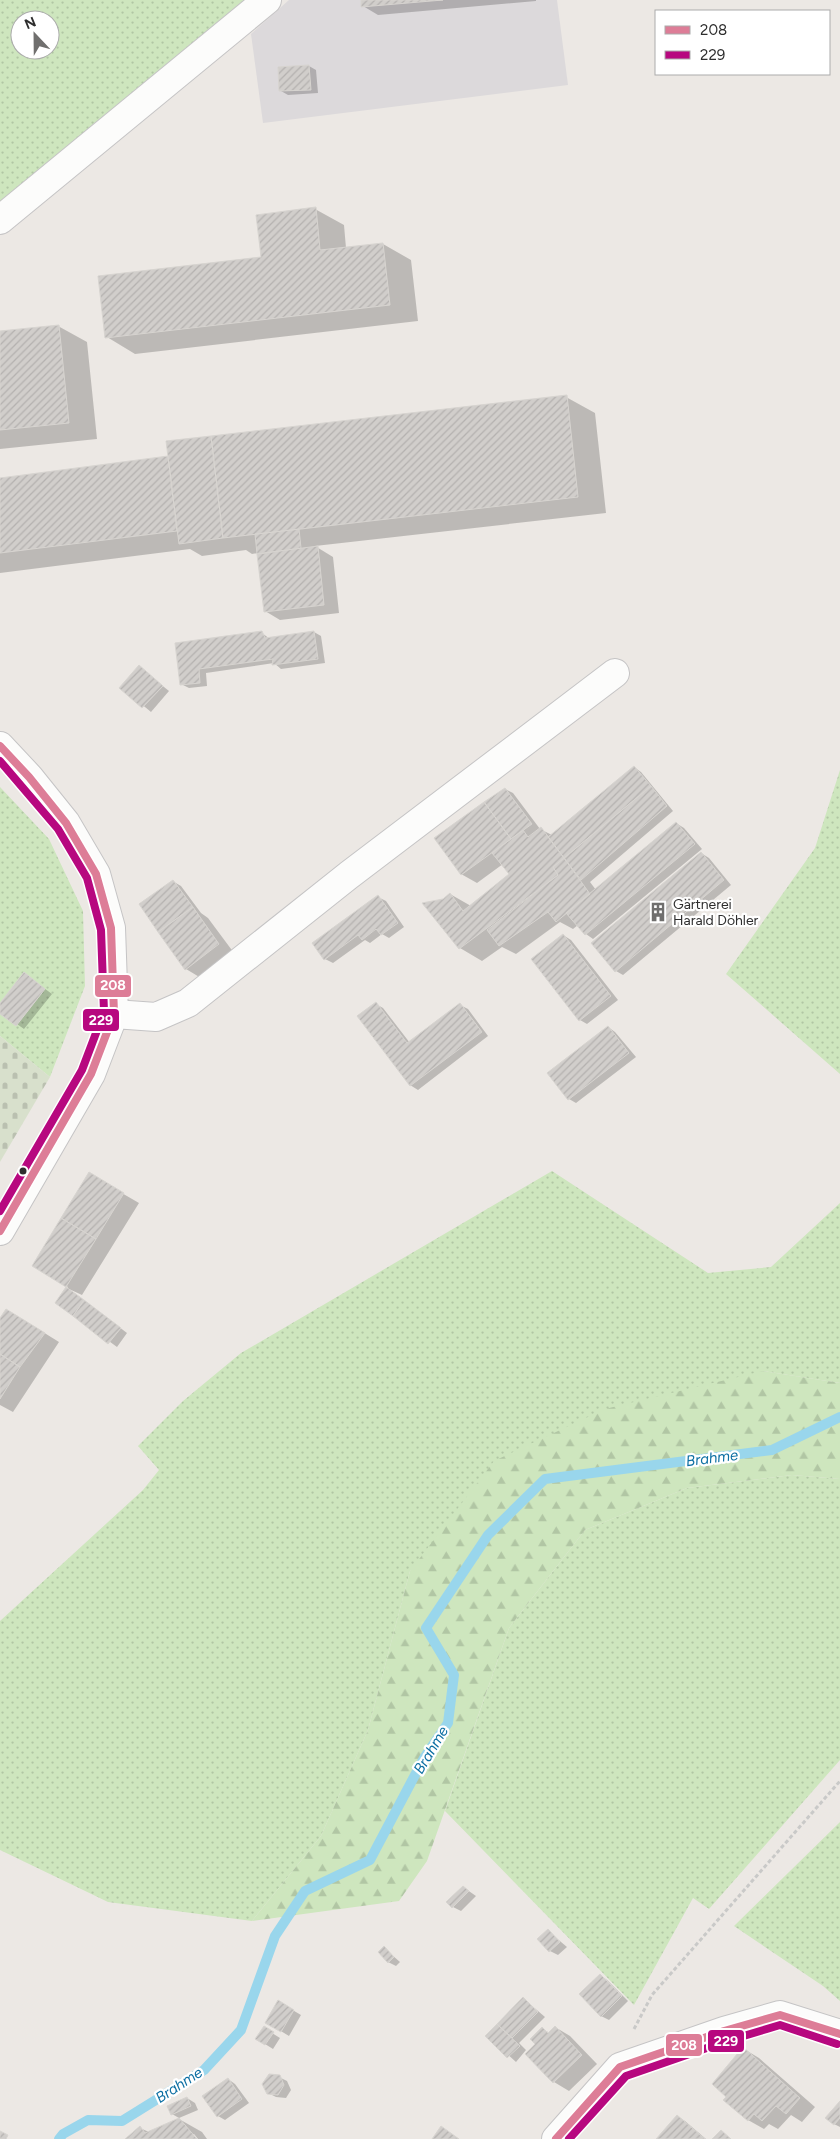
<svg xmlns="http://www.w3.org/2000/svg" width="840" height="2139" viewBox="0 0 840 2139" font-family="Figtree,sans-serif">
<defs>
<pattern id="grass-dots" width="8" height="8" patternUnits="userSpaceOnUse" patternTransform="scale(1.25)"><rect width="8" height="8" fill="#cee6be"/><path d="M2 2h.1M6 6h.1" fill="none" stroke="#b1c6a4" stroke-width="1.8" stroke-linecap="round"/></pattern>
<pattern id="forest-firs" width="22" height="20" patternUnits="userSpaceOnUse" patternTransform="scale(1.25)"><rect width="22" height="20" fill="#cee6be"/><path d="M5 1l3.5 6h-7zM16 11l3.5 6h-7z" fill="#b1c6a4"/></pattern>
<pattern id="cemetery-stones" width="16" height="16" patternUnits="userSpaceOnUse" patternTransform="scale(1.25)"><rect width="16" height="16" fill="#d8e0cc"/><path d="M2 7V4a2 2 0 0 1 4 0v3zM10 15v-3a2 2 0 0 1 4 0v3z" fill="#bac0b0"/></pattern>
<pattern id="building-hatch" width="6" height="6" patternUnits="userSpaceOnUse" patternTransform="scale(1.25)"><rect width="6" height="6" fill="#d1cecb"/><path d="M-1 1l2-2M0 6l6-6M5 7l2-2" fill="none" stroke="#b4b1af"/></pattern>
</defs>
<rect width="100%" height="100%" fill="#ece8e4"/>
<path fill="#dcd9db" d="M289 0H557L568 85 263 123 251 34Z"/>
<path fill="url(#grass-dots)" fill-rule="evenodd" d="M0 0H251L0 205ZM20 20H50V50H20Z
M840 770V1074L726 974 815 848Z
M0 787 49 839 83 911 85 986 50 1077 0 1036Z
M552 1171 708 1273 771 1267 840 1203V1383L763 1371 410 1571 368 1730 321 1836 252 1921 108 1902 0 1850V1621L143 1490 159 1470 138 1446 183 1401 241 1353Z
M792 1475 840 1479V1760L709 1909 693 1898 634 2005 445 1811 509 1628 585 1530 687 1488Z
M840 1822V2001L823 1986 734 1926Z"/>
<path fill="url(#forest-firs)" d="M763 1371 840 1383V1479L792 1475 687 1488 585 1530 509 1628 427 1861 399 1901 252 1921 321 1836 368 1730 410 1571 494 1461 605 1409Z"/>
<path fill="url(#cemetery-stones)" d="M0 1036 50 1077 0 1162Z"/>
<path fill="#0003" d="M362 0H536V1L378 15 363 6Z
M309 66 316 70 318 93 288 95 281 91Z
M315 209 344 225 346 248 383 244 411 260 418 321 135 354 107 337 263 258Z
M58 326 87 342 97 439 0 449V332Z
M566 397 595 413 606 513 315 546 333 557 339 613 280 620 265 611 258 553 252 554 246 550 202 556 190 549 0 573V479L169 457Z
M314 632 321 636 325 663 281 669 274 663 206 673 207 686 189 688 181 684 177 644 262 633 270 639Z
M139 667 169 691 151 712 121 687Z
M634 767 641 772 673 811 590 882 596 890 676 823 684 828 702 849 593 939 586 934 578 925 573 929 560 922 516 954 502 947 482 961 460 948 444 900 450 894 471 906 511 874 503 864 477 883 461 874 505 789 513 793 540 829 552 835Z
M701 853 709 858 731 885 623 975 616 971Z
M174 882 181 886 201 913 208 918 234 953 201 978 186 969 140 904Z
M378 897 386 901 404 927 389 938 382 934 370 943 365 940 333 963 325 959Z
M563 935 571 940 618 1000 587 1024 580 1020Z
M25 974 52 994 24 1029 0 1012V1005Z
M376 1004 383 1008 410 1043 460 1005 468 1009 488 1036 418 1090 410 1085Z
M608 1027 615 1032 636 1057 576 1103 569 1099Z
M89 1174 139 1203 82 1295 69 1289 127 1333 117 1347 57 1303 68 1287 33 1265Z
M22 1319 59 1342 13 1412 0 1405V1320Z
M463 1887 476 1896 461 1911 453 1907Z
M548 1931 567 1947 558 1955 550 1951Z
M384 1948 400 1962 396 1966 388 1962Z
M600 1975 607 1980 628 2001 609 2020 601 2016Z
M524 1999 545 2017 519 2043 526 2050 516 2062 487 2036Z
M279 2002 301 2015 289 2036 266 2022Z
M555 2027 570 2036 597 2064 569 2091 554 2082 526 2054 537 2044 542 2029 550 2033Z
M264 2028 280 2038 273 2049 257 2039Z
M744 2049 759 2058 815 2107 802 2122 791 2115 778 2129 769 2124 764 2129 748 2120 728 2097Z
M279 2077 287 2081 291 2090 286 2098 276 2097 268 2093Z
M228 2079 235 2084 249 2103 225 2120 218 2116Z
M187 2098 195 2103 198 2110 179 2118 172 2114Z
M840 2103V2127L834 2124Z
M677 2116 685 2121 706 2139H657Z
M179 2119 202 2132 207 2139H198L194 2134H191L195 2139H127L140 2128 149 2132Z"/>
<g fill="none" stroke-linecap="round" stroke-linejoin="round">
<path stroke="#99d6ec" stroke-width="10" d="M59 2139 63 2134 88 2120 122 2121 204 2070 241 2030 275 1936 305 1891 370 1860 424 1758 448 1723 454 1675 426 1628 488 1535 545 1479 772 1450 840 1417"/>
</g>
<path fill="url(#building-hatch)" stroke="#d7d4d0" d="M361 0H443L361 7Z
M309 65 311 90 279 91 278 67Z
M316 207 320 250 383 243 390 305 105 338 98 276 261 257 256 215Z
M59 325 69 423 0 430V331Z
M567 395 578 497 223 538 211 436Z
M211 436 223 538 179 544 166 441Z
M168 456 177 531 0 553V478Z
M299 529 301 548 257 554 255 534Z
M318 546 324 605 264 612 257 554Z
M262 631 265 638 314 631 318 659 272 665 273 659 199 669 200 683 180 685 175 643Z
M139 665 163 686 142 708 119 688Z
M634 766 651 786 564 858 548 837Z
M651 786 667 806 581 880 564 858Z
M505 788 532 824 511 839 484 802Z
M484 802 511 839 461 875 434 838Z
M676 822 695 844 585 935 566 913Z
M541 827 564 858 553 867 558 875 459 949 422 903 443 899 450 893 463 911 509 874 492 853 523 830 528 837Z
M701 852 724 880 615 972 591 943Z
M564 858 590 894 556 922 548 912 499 946 487 930 558 875 553 867Z
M173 880 193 907 158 932 139 904Z
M378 895 398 923 381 935 376 929 362 940 358 935 324 960 312 943Z
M193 907 219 944 185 970 158 932Z
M563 934 611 996 579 1021 531 959Z
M24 972 45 989 16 1026 0 1014V1003Z
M376 1002 407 1043 460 1003 482 1032 410 1086 357 1016Z
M608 1026 629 1053 568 1100 547 1073Z
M89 1172 124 1193 96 1239 61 1218Z
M61 1218 96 1239 66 1287 32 1266Z
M66 1287 84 1300 73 1316 55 1303Z
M84 1300 121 1328 108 1344 73 1316Z
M6 1309 45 1333 20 1367 0 1354V1318Z
M0 1354 20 1367 0 1399Z
M463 1886 469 1891 452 1908 446 1902Z
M548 1929 560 1942 549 1952 537 1939Z
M384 1946 394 1957 388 1963 378 1952Z
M600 1974 622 1996 601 2017 579 1994Z
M523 1997 538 2012 512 2038 497 2024Z
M278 2000 294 2010 281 2032 265 2023Z
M497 2024 520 2046 507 2058 485 2036Z
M264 2026 274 2032 265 2045 255 2039Z
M555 2026 582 2055 553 2083 525 2054 535 2044 530 2039 542 2027 548 2033Z
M743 2047 800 2098 786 2114 776 2106 762 2121 754 2114 748 2121 723 2100 726 2097 712 2084Z
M269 2074 280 2075 284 2085 278 2095 267 2094 262 2084Z
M228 2078 242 2099 217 2117 202 2096Z
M187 2097 191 2106 171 2115 167 2106Z
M840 2101V2118L834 2125 825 2118Z
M677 2115 705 2139H656Z
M179 2118 197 2139H125L140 2126 145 2133Z
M441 2126 459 2139H432Z
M721 2130 731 2139H712Z
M0 2131 8 2135 6 2139H0Z"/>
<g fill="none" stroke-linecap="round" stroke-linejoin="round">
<defs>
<path id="minor" d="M0 220 267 0
M0 746 29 777 66 823 96 874 111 928 114 1014 91 1074 0 1231
M114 1014 156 1017 188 1003 349 875 615 673
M556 2139 620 2067 724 2031 780 2015 840 2034"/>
</defs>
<use href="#minor" stroke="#c5c4c5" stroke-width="30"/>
<path stroke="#c9c9c8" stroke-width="3" stroke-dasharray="4 2.5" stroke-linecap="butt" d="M634 2029 652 1995 840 1781"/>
<use href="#minor" stroke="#fcfcfb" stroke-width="28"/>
<defs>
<path id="bus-1" d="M0 746 29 777 66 823 96 874 111 928 114 1014 91 1074 0 1231
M556 2139 620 2067 724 2031 780 2015 840 2034"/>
<path id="bus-2" d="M0 761 58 829 87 878 101 930 104 1012 82 1070 0 1211
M569 2139 626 2076 727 2041 780 2025 837 2044"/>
</defs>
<use href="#bus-1" stroke="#fff" stroke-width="11"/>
<use href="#bus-2" stroke="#fff" stroke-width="11"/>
<use href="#bus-1" stroke="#dd7d97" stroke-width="8"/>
<use href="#bus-2" stroke="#b7087f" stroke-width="8"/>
</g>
<defs>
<symbol id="building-bare" viewBox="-9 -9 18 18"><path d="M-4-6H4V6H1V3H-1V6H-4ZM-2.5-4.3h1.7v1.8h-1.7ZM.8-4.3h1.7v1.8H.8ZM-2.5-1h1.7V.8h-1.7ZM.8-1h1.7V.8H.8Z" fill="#706f6e" stroke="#fff" stroke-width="2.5" paint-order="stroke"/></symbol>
</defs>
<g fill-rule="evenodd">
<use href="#building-bare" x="644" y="898" width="28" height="28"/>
</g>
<circle fill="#2e2e2e" stroke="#fff" stroke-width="2" cx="23" cy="1171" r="4.5"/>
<g text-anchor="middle" stroke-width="4.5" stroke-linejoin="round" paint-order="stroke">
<g font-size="14" fill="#2e2e2e" stroke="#fff" text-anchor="start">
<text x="673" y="909">Gärtnerei<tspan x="673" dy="16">Harald Döhler</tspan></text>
</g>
<g font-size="15" font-style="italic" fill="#0d6fa3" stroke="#fff">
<text transform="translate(712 1458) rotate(-7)" y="5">Brahme</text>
<text transform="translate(431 1750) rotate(-59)" y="5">Brahme</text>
<text transform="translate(179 2085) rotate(-33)" y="5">Brahme</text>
</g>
</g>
<g stroke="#fff" stroke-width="2">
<rect x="94" y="974" width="38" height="24" rx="5" fill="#dd7d97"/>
<rect x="82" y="1008" width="38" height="24" rx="5" fill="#b7087f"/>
<rect x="707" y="2029" width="38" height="24" rx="5" fill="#b7087f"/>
<rect x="665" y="2033" width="38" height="24" rx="5" fill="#dd7d97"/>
</g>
<g font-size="14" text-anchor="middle" font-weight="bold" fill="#fff">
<text x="113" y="990">208</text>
<text x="101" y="1025">229</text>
<text x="726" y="2046">229</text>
<text x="684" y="2050">208</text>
</g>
<rect x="655" y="10" width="175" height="65" fill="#ffffff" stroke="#ababab"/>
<rect x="665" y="26" width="25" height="8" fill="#dd7d97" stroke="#ababab"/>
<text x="700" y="35" font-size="15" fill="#2e2e2e">208</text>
<rect x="665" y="51" width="25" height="8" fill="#b7087f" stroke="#ababab"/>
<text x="700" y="60" font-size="15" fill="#2e2e2e">229</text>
<g transform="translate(35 35) rotate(338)"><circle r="24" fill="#ffffff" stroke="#ababab"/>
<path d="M0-4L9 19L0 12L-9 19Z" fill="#706f6e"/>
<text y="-8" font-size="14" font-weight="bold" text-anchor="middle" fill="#2e2e2e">N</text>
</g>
</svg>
